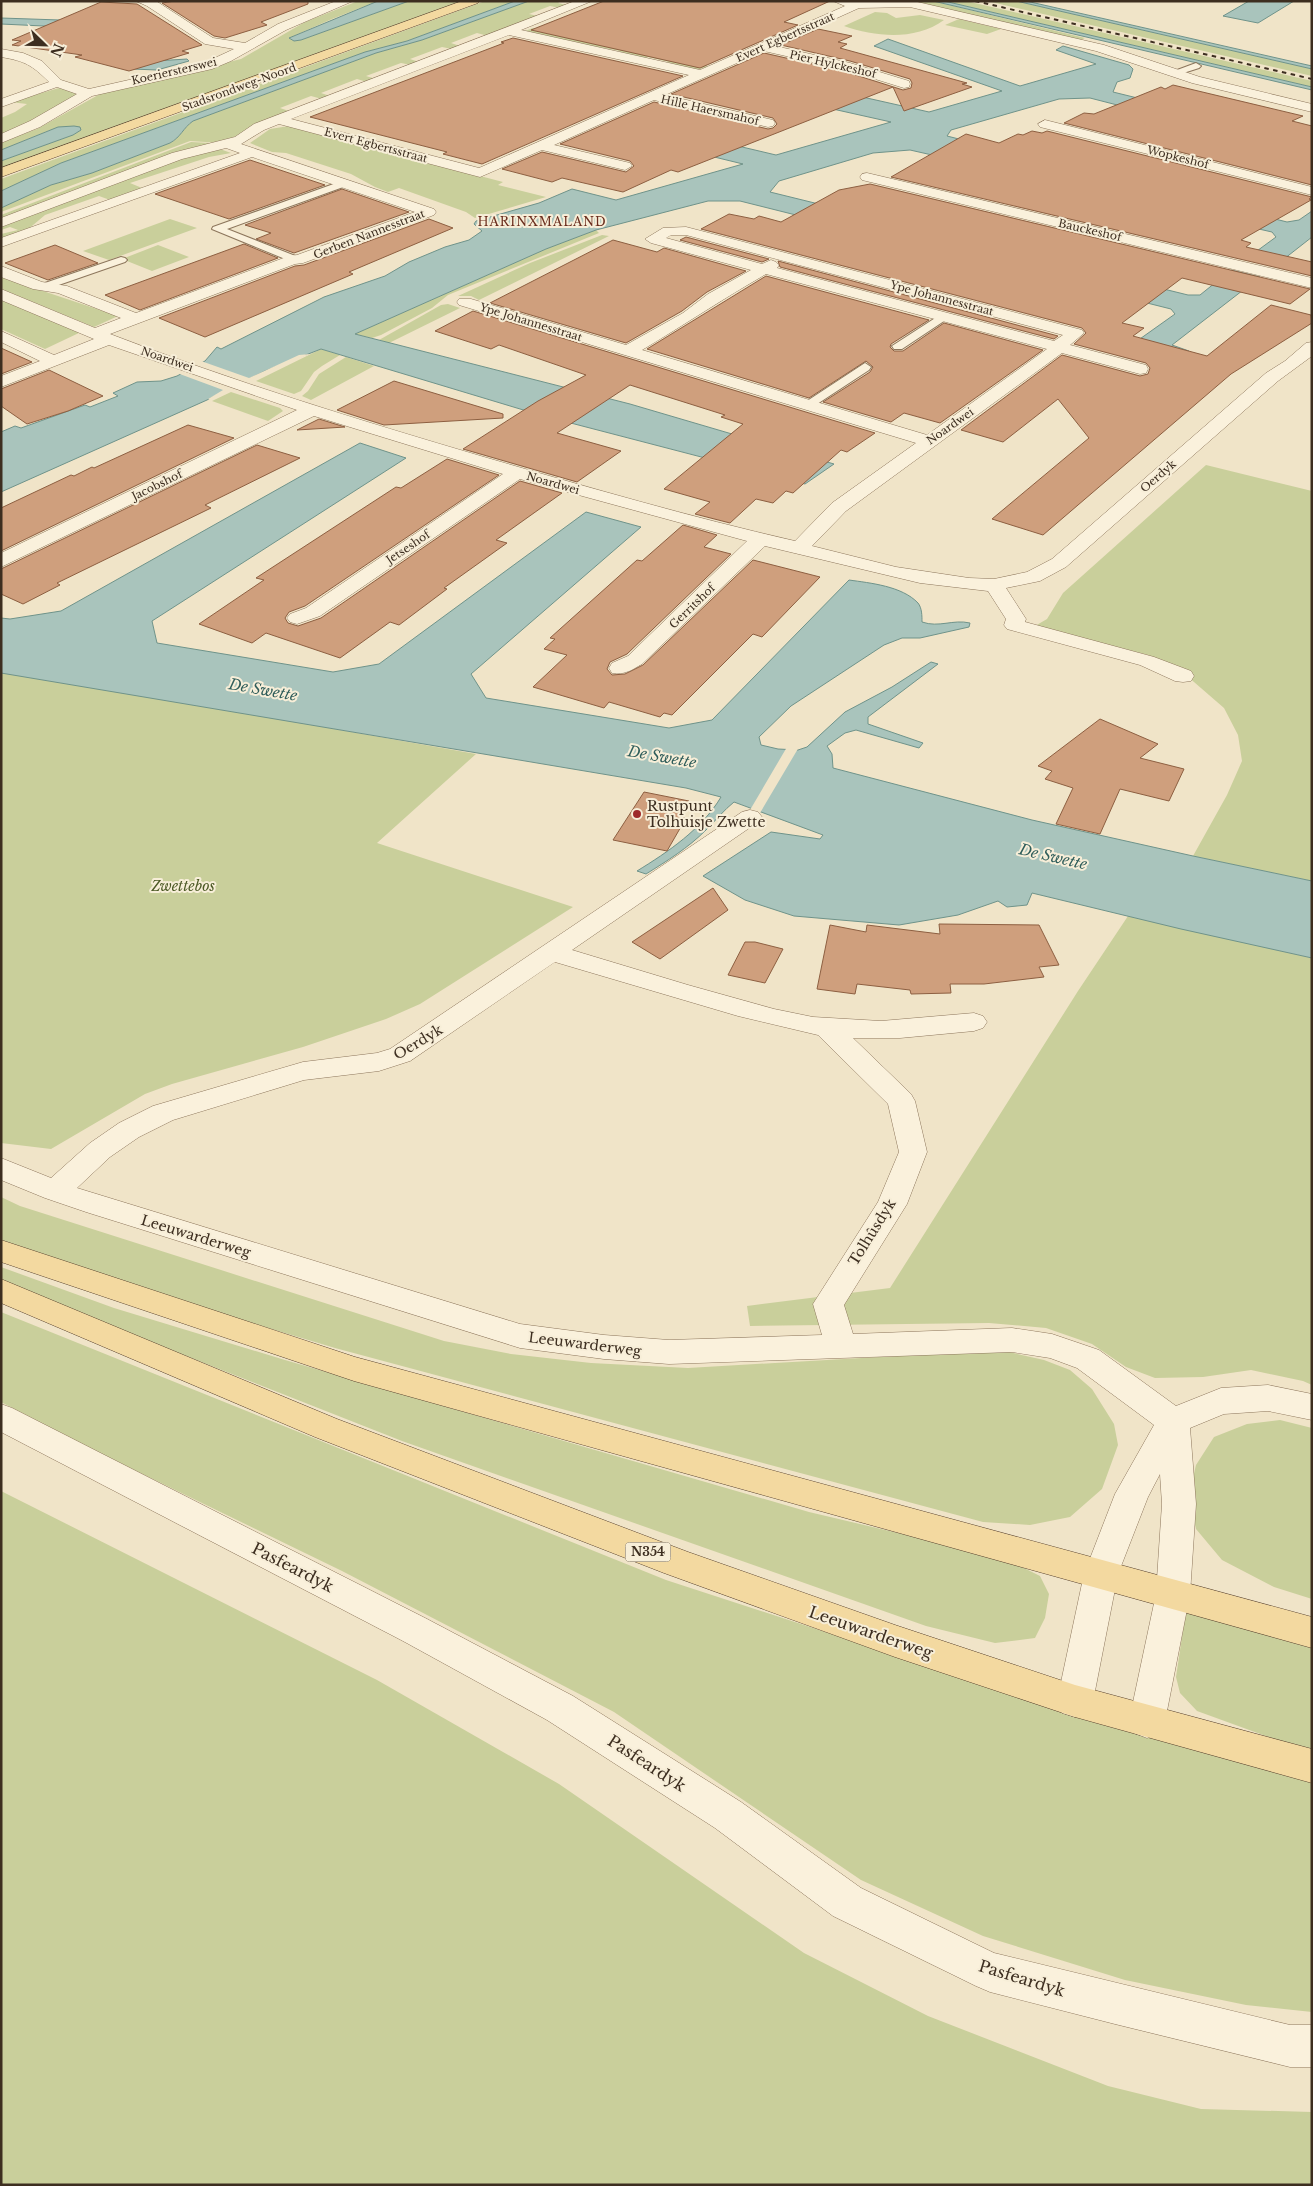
<svg xmlns="http://www.w3.org/2000/svg" width="1313" height="2186" viewBox="0 0 1313 2186" font-family="'Libre Baskerville',serif">
<rect width="100%" height="100%" fill="#f0e4c8"/>
<path fill="#c9cf9b" d="M358 1H378L332 19 289 38 294 41 301 40 409 1H467L1 169V161L73 135 81 130H50L1 150V142L37 129 100 94 241 59 305 22Z
M485 1H515L407 41 365 52 61 163 1 191V179Z
M529 1H561L558 3 567 5 560 8 550 6 529 14 538 16 488 36 477 33 451 43 460 46 452 49 442 47 410 59 419 62 411 65 401 63 366 76 376 79 367 82 357 79 321 93 330 96 322 99 311 96 280 108 289 111 221 143 190 141 1 212V208L51 185 92 173 170 143C180 138 183 128 193 121L376 53 422 40Z
M851 1H933L1085 38 1078 41 914 2Z
M944 1H966L1312 81V87Z
M987 1H1016L1312 69V76Z
M875 12 887 13 896 18 920 15 944 20C915 41 876 37 844 26Z
M959 19 1001 29 987 34 945 25Z
M533 28 706 64 707 67 696 70 667 64 669 62 648 57 644 59 618 53 620 51 599 47 596 48 525 31Z
M59 88 73 92 78 96 1 137V118L15 112 27 104 10 102Z
M289 126 503 182 498 185 546 197 475 218 466 212 399 188 388 192 375 187 351 174 286 153 272 152 250 143 270 129Z
M191 142 210 143 1 220V215Z
M220 149 231 153 209 157 130 183 142 188 110 200 99 196 45 215 26 231 1 240V234L18 230 10 227 1 230V227L180 159Z
M170 219 197 228 109 260 83 251Z
M596 230 599 233 448 295 432 308 381 335 372 338 355 334 546 249Z
M602 235 609 236 479 300 471 296H458L530 263Z
M158 245 189 257 152 271 122 259Z
M1 277 118 316 94 327 1 289Z
M1 299 81 332 45 349 1 329Z
M448 304 460 308 389 343 379 340 441 305Z
M321 349 340 355 322 366 314 372 301 391 294 394 256 381Z
M346 357 374 366 311 400 302 396 308 391 319 374Z
M231 392 280 408 283 411 268 421 212 401Z
M1206 465 1312 491V881L1193 856 1227 795 1242 761 1238 735 1224 708 1179 669 1148 655 1035 626 1047 619 1063 593Z
M1 670 476 754 377 843 573 907 420 1004 386 1019 303 1047 172 1084 145 1094 51 1149 1 1143Z
M1128 916 1312 958V1385L1303 1381 1251 1370 1203 1377 1155 1378 1126 1367 1092 1344 1046 1328 989 1323 750 1326 747 1306 890 1288 1078 991Z
M1 1197 20 1206 444 1341 511 1354 591 1363 688 1368 1000 1350 1044 1360 1070 1370 1092 1389 1114 1424 1118 1445 1102 1489 1070 1517 1030 1525 983 1522 335 1348 194 1306 1 1241Z
M1 1267 114 1308 285 1360 809 1512 1004 1558 1040 1576 1049 1594 1045 1618 1035 1638 995 1643 926 1626 402 1441 1 1283Z
M1 1312 666 1580 963 1677 1312 1780V2012L1246 2005 1125 1980 983 1936 861 1880 614 1712 342 1571 97 1452 1 1402Z
M1280 1420 1312 1428V1599L1274 1587 1222 1560 1196 1529 1188 1498 1196 1465 1214 1437 1247 1424Z
M1 1491 377 1680 559 1784 804 1953 928 2016 1108 2086 1201 2109 1312 2112V2185H1Z
M1186 1610 1312 1647V1749L1282 1742 1197 1711 1180 1693 1176 1677Z"/>
<path fill="#a9c4bc" stroke="#6f938a" d="M378 1H409L301 40 294 41 289 38Z
M515 1H529L422 40 376 53 193 121C183 128 181 137 170 143L92 173 51 185 1 208V191L61 163 365 52 407 41Z
M933 1H944L1312 87V90Z
M1016 1H1026L1312 66V69Z
M1249 1H1294L1258 23 1223 16Z
M1 18 60 20 155 61 187 59 189 61 157 70 132 69 65 27 1 24Z
M888 39 1020 86 1096 64 1056 50 1063 46 1129 65 1133 69 1130 78 1117 82 1113 92 1312 141V155L1090 98 1059 99 951 130 947 136 1287 222 1299 220 1312 211V237L1275 266 1246 259 1276 237 1272 232 910 150 873 153 779 181 770 192 1188 295H1200L1231 270 1260 277 1172 345 1189 351 1183 356 1137 341 1175 314 1171 309 740 201H708L596 230 546 249 355 334 630 404 834 464 805 484 540 415 321 349 265 371 207 400 1 492V432L15 426 21 428 85 405 90 407 118 396 113 393 137 382 161 381 177 376 205 361 217 347 221 349 324 297 385 276 409 262 445 247 469 240 482 231 474 224 476 221 539 203 572 189 616 200 743 164 665 145 687 134 776 155 891 122 770 95 796 82 929 112 1002 91 874 46Z
M74 126 80 127 81 130 73 135 1 161V150L58 127Z
M360 443 406 458 152 621 157 643 333 672 379 664 586 512 641 527 471 674 486 698 669 728 712 720 849 580C870 583 902 586 918 603 922 608 922 616 922 622 939 628 953 619 970 623L969 627 920 638H902L884 645 791 706 759 737 761 745 778 749 798 750 807 747 845 712 892 687 931 662 938 664 868 717V724L923 743 919 748 856 730 845 733 827 746 832 754 833 768 1032 820 1193 856 1312 881V958L1181 929 1032 893 1027 905 1007 907 998 901 958 915 899 925 794 916 745 900 703 876 771 832 820 839 823 835 734 802C724 810 716 820 706 830 688 848 667 861 646 874L637 871C668 852 702 829 721 797L686 788 1 673V618L10 619 61 611Z"/>
<path fill="#f0e4c8" d="M310 354 210 400 208 399 223 390 177 373 201 361 249 378 299 355Z
M787 747H799L760 813 750 810Z"/>
<path fill="#cf9f7d" stroke="#8d5f41" d="M175 1H308V4L261 22 267 25 225 38 214 36 162 3Z
M604 1H830L784 22 798 25 700 68 531 30Z
M101 2 137 4 202 45 182 51 189 53 129 71 75 57 82 55 12 45 21 41 12 40Z
M818 29 852 36 838 42 847 44 840 48 967 83 962 84 972 87 904 111 893 87 678 172 671 170 623 192 562 178 552 182 502 169 542 152 626 172 634 166 630 161 560 144 654 102 768 129 773 128 777 124 773 118 671 94 764 53 843 71 903 90 911 88 912 83 910 79 850 61 781 45Z
M513 38 683 76 482 164 443 154 447 152 310 117 504 43 501 42Z
M1173 85 1303 116 1292 121 1312 126V185L1064 123 1084 113 1094 114 1161 87 1165 89Z
M1032 131 1042 133 1047 131 1312 197 1309 199 1311 200 1241 240 1251 243 1246 247 1312 262V276L891 177 966 134 999 143 1018 134 1023 135Z
M250 160 325 185 229 219 155 194Z
M870 184 1310 289 1290 304 1182 278 1122 323 1144 328 1133 336 1207 356 1271 305 1311 315 1312 323 1231 374 1043 535 992 519 1089 438 1058 399 1003 442 961 430 1062 355 1140 376 1148 374 1150 368 1146 363 1074 344 1086 333 1082 328 701 229 729 214 754 219 759 216 781 222 839 190Z
M342 189 409 212 294 253 256 239 271 233 245 225Z
M429 219 453 228 349 272 353 274 205 337 159 318 295 266 304 265Z
M686 237 769 259 762 262 680 240Z
M613 240 657 252 664 248 746 271 707 292 682 311 626 343 490 303Z
M244 244 278 258 140 310 105 295Z
M55 245 98 263 48 280 5 263Z
M778 261 1058 336 1054 339 780 267Z
M766 276 929 320 891 344 890 347 894 351H903L944 323 1043 350 940 423 904 413 891 422 823 402 870 372 873 367 866 361 809 398 647 349Z
M473 311 875 433 847 452 841 450 793 493 786 491 773 503 756 499 730 523 695 514 710 502 664 489 743 424 721 417 725 415 630 385 557 433 621 451 577 482 463 449 538 401 586 375 499 345 491 349 435 331Z
M1 348 32 362 1 374Z
M49 370 103 396 68 411 27 424 1 406V389Z
M394 381 503 414V418L384 425 337 410Z
M319 419 345 427 297 430Z
M188 425 234 438 1 551V508L71 475 74 476 92 467 94 468Z
M257 445 300 458 205 505 211 508 57 583 60 585 23 604 1 594V569Z
M447 459 499 475 305 606 289 612 285 618 288 623 298 626 321 618 520 481 562 493 496 540 507 543 444 588 447 589 399 625 390 622 340 658 266 633 252 643 199 624 264 580 256 578 396 487 401 488Z
M683 525 717 535 704 547 731 554 627 654 610 662 607 669 612 675 625 674 643 665 753 560 820 577 762 637 753 634 672 715 664 713 660 717 609 702 604 708 533 687 567 655 544 649 555 639 550 638 637 560 642 561Z
M1100 719 1158 744 1140 758 1184 769 1169 801 1120 789 1100 834 1056 824 1073 788 1045 779 1052 771 1038 766Z
M644 792 689 801 679 816 686 818 667 851 613 840Z
M713 888 728 910 660 959 632 942Z
M939 924 1039 925 1059 965 1039 967 1044 977 984 984H950L951 993 911 994 910 990 857 984 855 994 817 989 830 925 866 932 867 925 940 934Z
M745 942H755L783 949 765 983 728 975Z"/>
<g fill="none" stroke-linecap="round" stroke-linejoin="round">
<defs>
<path id="lane" d="M1196 63 1201 66 1199 68 1174 76 1169 73Z
M342 181 346 182V186L227 229 298 257 300 259 298 261H290L212 229 213 227Z
M121 257 125 258 127 260 125 262 50 288H42L40 286 42 284Z
M943 313 947 315 949 317 947 319 902 349H894L892 346Z
M865 363 871 367 869 370 811 408H803L801 405Z"/>
<path id="street" d="M136 1H156L213 38 245 43 278 24 336 1H353L286 30 231 61 212 69 92 96 40 127 1 143V134L30 121 77 94 57 87 1 107V99L49 82C32 65 25 61 1 57V49L23 53 42 61 61 80 89 89 204 63 234 49 205 44 147 6Z
M575 1H592L521 30 700 70 845 6 833 1H913L1104 45 1200 77 1312 104V112L1192 83 1096 51 910 7 859 8 775 46 850 63 909 81 910 84 909 87 904 88 843 69 764 51 665 95 773 120 775 123 773 126 768 127 654 100 554 145 630 163 632 166 625 170 542 150 480 177 279 124 264 130 241 144 434 209 436 212 434 215 303 263 295 264 110 334C232 381 358 420 484 457 587 487 690 517 795 541L832 503 916 443 459 305 457 302 459 299H471L626 345 683 313 708 294 751 270 651 243 645 239 663 228 686 227 1082 330 1084 333 1070 345 1146 365 1148 369 1146 373 1140 374 1062 353 846 511 812 546 896 567 969 578 994 579 1027 572 1052 559 1266 373 1285 361 1306 343 1312 342V356L1278 381 1066 567 1040 581 1006 588 1026 619 1025 622 1154 657 1191 671 1194 676 1191 681 1183 682 1175 681 1140 665 1007 629 1004 625 1006 619 988 591 920 583 765 546 642 664C632 670 624 675 612 673L609 668 612 663 628 656 747 541 520 479 320 616 297 624 290 622 287 618 290 614 306 608 503 474 314 416 1 567V553L297 410 109 345 1 387V376L40 361 1 342V331L54 355 94 339 1 300V289L95 328 121 318 58 293 33 289 1 277V266L42 282 67 286 136 313 289 256 297 255 415 212 252 157 1 247V238L240 153 226 148 182 159 1 227V218L172 153 235 137 254 124ZM509 35 689 75 479 168 291 119ZM671 235H686L1063 335 1054 341 777 268 779 265 776 262 771 260 762 264 666 238ZM766 274 1047 349 927 435 642 350C684 325 724 298 766 274Z
M1045 120 1312 187V195L1040 127 1038 124Z
M867 173 1312 278V288L862 180 860 177 862 174Z
M750 810 758 812 762 817 758 822 572 950 688 985 774 1009 813 1017 881 1021 974 1013 983 1016 987 1022 983 1028 974 1031 900 1038H853L911 1094 915 1101 927 1152 907 1204 844 1305 853 1334 1012 1328 1052 1334 1099 1350 1176 1406 1221 1388 1268 1385 1312 1394V1420L1268 1411 1224 1414 1190 1428 1196 1504 1190 1594 1165 1721 1160 1733 1147 1738 1134 1733 1129 1721 1156 1594 1162 1504 1160 1474 1148 1497 1118 1574 1093 1701 1088 1713 1075 1717 1062 1713 1057 1701 1084 1574 1115 1494 1154 1425 1077 1368 1050 1358 1012 1352 669 1364 604 1359 520 1348 86 1212 45 1198 1 1180V1158L51 1178 90 1143 119 1123 153 1106 303 1062 377 1053 390 1049 742 812ZM555 962 738 1016 818 1035 888 1104 899 1152 878 1202 813 1304 822 1335 669 1340 604 1335 520 1324 77 1188 110 1157 139 1137 173 1120 304 1080 379 1071 410 1061Z
M1 1404 12 1408 427 1619 573 1696 741 1802 861 1888 994 1953 1290 2025H1312V2067H1290L1115 2024 990 1992 976 1986 833 1916 715 1828 547 1720 403 1641 1 1432Z"/>
<path id="primary" d="M462 1H480L478 3 1 177V168Z
M1 1240 355 1357 1312 1617V1648L354 1381 1 1262Z
M1 1279 337 1419 688 1552 895 1625 1075 1685 1312 1749V1783L1075 1717 895 1657 664 1573 315 1437 1 1303Z"/>
</defs>
<use href="#lane" stroke="#8d765c" stroke-width="2"/>
<use href="#street" stroke="#8d765c" stroke-width="1"/>
<use href="#primary" stroke="#5b4430" stroke-width="1"/>
<use href="#lane" fill="#faf1dc" fill-rule="evenodd"/>
<use href="#street" fill="#faf1dc" fill-rule="evenodd"/>
<use href="#primary" fill="#f3d9a0" fill-rule="evenodd"/>
<path stroke="#3d2e20" stroke-width="2" stroke-dasharray="4.5 4.5" stroke-linecap="butt" d="M975 1 1312 79"/>
</g>
<circle fill="#9e2a2b" stroke="#f7eed8" stroke-width="2" cx="637" cy="814" r="5"/>
<g text-anchor="middle" stroke-width="4" stroke-linejoin="round" paint-order="stroke">
<g font-size="11" fill="#3d2e20" stroke="#f7eed8">
<text transform="translate(785 37) rotate(-24)" y="4">Evert Egbertsstraat</text>
<text transform="translate(833 64) rotate(13)" y="4">Pier Hylckeshof</text>
<text transform="translate(174 71) rotate(-13)" y="4">Koeriersterswei</text>
<text transform="translate(239 87) rotate(-20)" y="4">Stadsrondweg-Noord</text>
<text transform="translate(710 110) rotate(13)" y="4">Hille Haersmahof</text>
<text transform="translate(376 145) rotate(15)" y="4">Evert Egbertsstraat</text>
<text transform="translate(1178 157) rotate(14)" y="4">Wopkeshof</text>
<text transform="translate(1090 230) rotate(13)" y="4">Bauckeshof</text>
<text transform="translate(369 234) rotate(-21)" y="4">Gerben Nannesstraat</text>
<text transform="translate(942 298) rotate(15)" y="4">Ype Johannesstraat</text>
<text transform="translate(531 322) rotate(17)" y="4">Ype Johannesstraat</text>
<text transform="translate(167 359) rotate(19)" y="4">Noardwei</text>
<text transform="translate(950 426) rotate(-35)" y="4">Noardwei</text>
<text transform="translate(1158 476) rotate(-41)" y="4">Oerdyk</text>
<text transform="translate(553 483) rotate(16)" y="4">Noardwei</text>
<text transform="translate(157 485) rotate(-26)" y="4">Jacobshof</text>
<text transform="translate(408 547) rotate(-34)" y="4">Jetseshof</text>
<text transform="translate(692 606) rotate(-44)" y="4">Gerritshof</text>
</g>
<g font-size="12" letter-spacing="1" fill="#6b2e1e" stroke="#f7eed8">
<text x="542" y="226">HARINXMALAND</text>
</g>
<rect fill="#f7eed8" stroke="#756857" stroke-width="1" x="625.5" y="1542.5" width="45" height="19" rx="4"/>
<g font-size="12" font-weight="bold" fill="#3d2e20">
<text x="648" y="1556">N354</text>
</g>
<g font-size="14" fill="#3d2e20" stroke="#f7eed8" text-anchor="start">
<text x="647" y="811">Rustpunt<tspan x="647" dy="16">Tolhuisje Zwette</tspan></text>
</g>
<g font-size="14" font-style="italic" fill="#4d5a26" stroke="#f7eed8">
<text x="183" y="891">Zwettebos</text>
</g>
<g font-size="14" fill="#3d2e20" stroke="#f7eed8">
<text transform="translate(418 1042) rotate(-31)" y="5">Oerdyk</text>
<text transform="translate(872 1232) rotate(-58)" y="5">Tolhûsdyk</text>
<text transform="translate(196 1236) rotate(17)" y="5">Leeuwarderweg</text>
<text transform="translate(585 1344) rotate(7)" y="5">Leeuwarderweg</text>
</g>
<g font-size="15" font-style="italic" fill="#2f5d5a" stroke="#f7eed8">
<text transform="translate(263 690) rotate(10)" y="5">De Swette</text>
<text transform="translate(662 757) rotate(10)" y="5">De Swette</text>
<text transform="translate(1053 857) rotate(13)" y="5">De Swette</text>
</g>
<g font-size="16" fill="#3d2e20" stroke="#f7eed8">
<text transform="translate(293 1567) rotate(27)" y="6">Pasfeardyk</text>
<text transform="translate(871 1632) rotate(19)" y="6">Leeuwarderweg</text>
<text transform="translate(647 1763) rotate(33)" y="6">Pasfeardyk</text>
<text transform="translate(1022 1978) rotate(17)" y="6">Pasfeardyk</text>
</g>
</g>
<rect width="1313" height="2186" fill="none" stroke="#3d2e20" stroke-width="5"/>
<g transform="translate(45 45) rotate(113)" stroke="#f7eed8" stroke-width="4" paint-order="stroke">
<path d="M0-4L9 19L0 12L-9 19Z" fill="#3d2e20"/>
<text y="-8" font-size="14" font-weight="bold" text-anchor="middle" fill="#3d2e20">N</text>
</g>
</svg>
